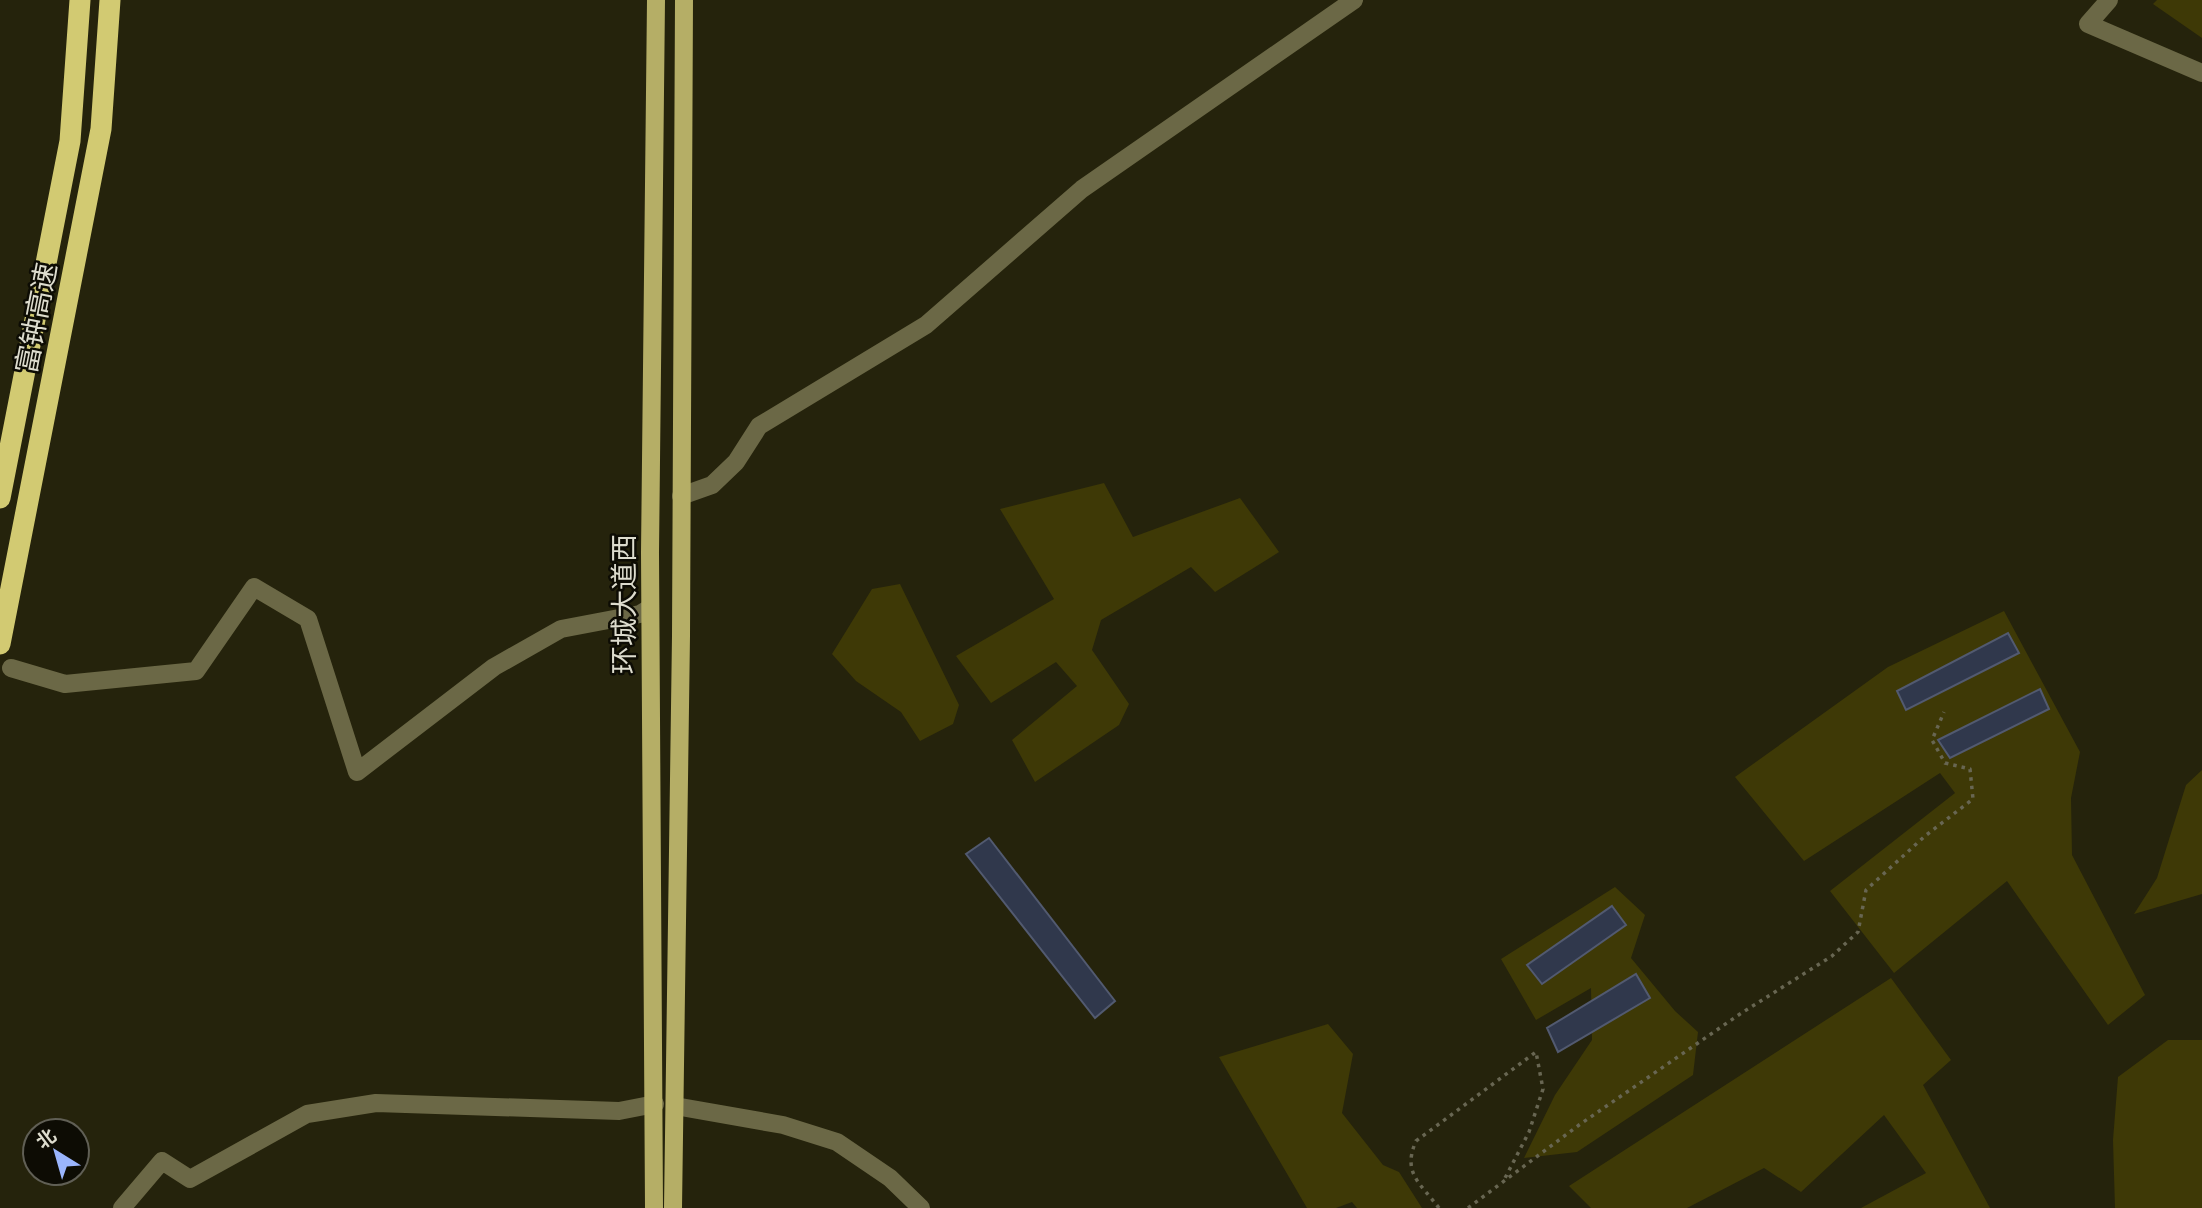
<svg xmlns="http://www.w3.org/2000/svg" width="2202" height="1208" viewBox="0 0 2202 1208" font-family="'Alegreya Sans','Noto Sans SC',sans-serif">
<rect width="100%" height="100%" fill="#25230c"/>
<path fill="#3e3906" d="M2157 0H2202V38L2153 4Z
M1104 483 1133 537 1240 498 1279 552 1215 592 1191 567 1101 620 1092 650 1129 704 1119 725 1035 782 1012 740 1077 686 1056 662 991 703 956 656 1054 599 1000 509Z
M900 584 959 705 953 724 920 741 901 712 856 681 832 654 872 589Z
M2004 611 2080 752 2071 798 2072 855 2145 995 2108 1025 2007 881 1894 973 1830 891 1955 793 1940 773 1804 861 1735 777 1888 667Z
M2202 770V894L2134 914 2157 878 2186 785Z
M1615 887 1645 915 1631 958 1675 1011 1698 1032 1693 1075 1577 1152 1524 1158 1555 1095 1592 1040 1591 988 1536 1020 1501 959Z
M1891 978 1951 1060 1923 1085 1990 1208H1861L1926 1173 1884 1115 1801 1192 1764 1168 1687 1208H1591L1569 1186Z
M1328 1024 1353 1054 1342 1113 1383 1165 1399 1172 1422 1208H1357L1352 1202 1336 1208H1307L1219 1057Z
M2168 1040H2202V1208H2115L2113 1140 2118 1077Z"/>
<path fill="#30384c" stroke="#525a70" stroke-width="2" d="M2008 633 2019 653 1906 710 1897 691Z
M2040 689 2049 709 1950 758 1938 740Z
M989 838 1115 1001 1095 1018 966 854Z
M1612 906 1626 925 1542 984 1527 965Z
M1636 974 1650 998 1558 1052 1547 1028Z"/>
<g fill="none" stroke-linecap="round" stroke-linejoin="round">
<path stroke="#686652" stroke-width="3.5" stroke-dasharray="3.5 5" stroke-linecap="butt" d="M1439 1208C1420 1183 1402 1173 1416 1141L1536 1052 1543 1089 1529 1132 1504 1180
M1468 1208 1579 1125 1740 1014 1832 956 1858 932 1866 890 1925 836 1973 799 1970 769 1945 763 1932 740 1944 712"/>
<path stroke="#6b6846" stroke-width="18" d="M2109 0 2088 24 2202 73
M681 496 712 485 736 462 759 426 926 325 1082 189 1354 0
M11 668 65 684 196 671 254 587 308 619 357 772 494 667 561 629 640 614 650 608
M675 1106 783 1125 837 1142 890 1178 921 1208
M122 1208 162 1161 190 1179 307 1114 376 1103 619 1111 655 1104"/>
<path stroke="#b5ae66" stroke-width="18" d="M654 1208 650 553 656 0
M673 1208 681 636 684 0"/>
<path stroke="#d2ca72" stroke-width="21" d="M0 498 70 141 80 0
M0 644 101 129 110 0"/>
</g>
<g text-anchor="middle" stroke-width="5" stroke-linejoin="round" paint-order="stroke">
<g font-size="28" fill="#dddcce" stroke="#0d0c04">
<text transform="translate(36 318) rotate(-79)" y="10">富钟高速</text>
<text transform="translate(624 604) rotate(-90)" y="10">环城大道西</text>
</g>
</g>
<g transform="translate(56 1152) rotate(323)"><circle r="33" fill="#0d0c04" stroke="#605f55" stroke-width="2"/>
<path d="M0-5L12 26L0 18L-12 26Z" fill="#9ab5fd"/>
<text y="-10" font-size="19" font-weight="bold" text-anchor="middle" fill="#dddcce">北</text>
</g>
</svg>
